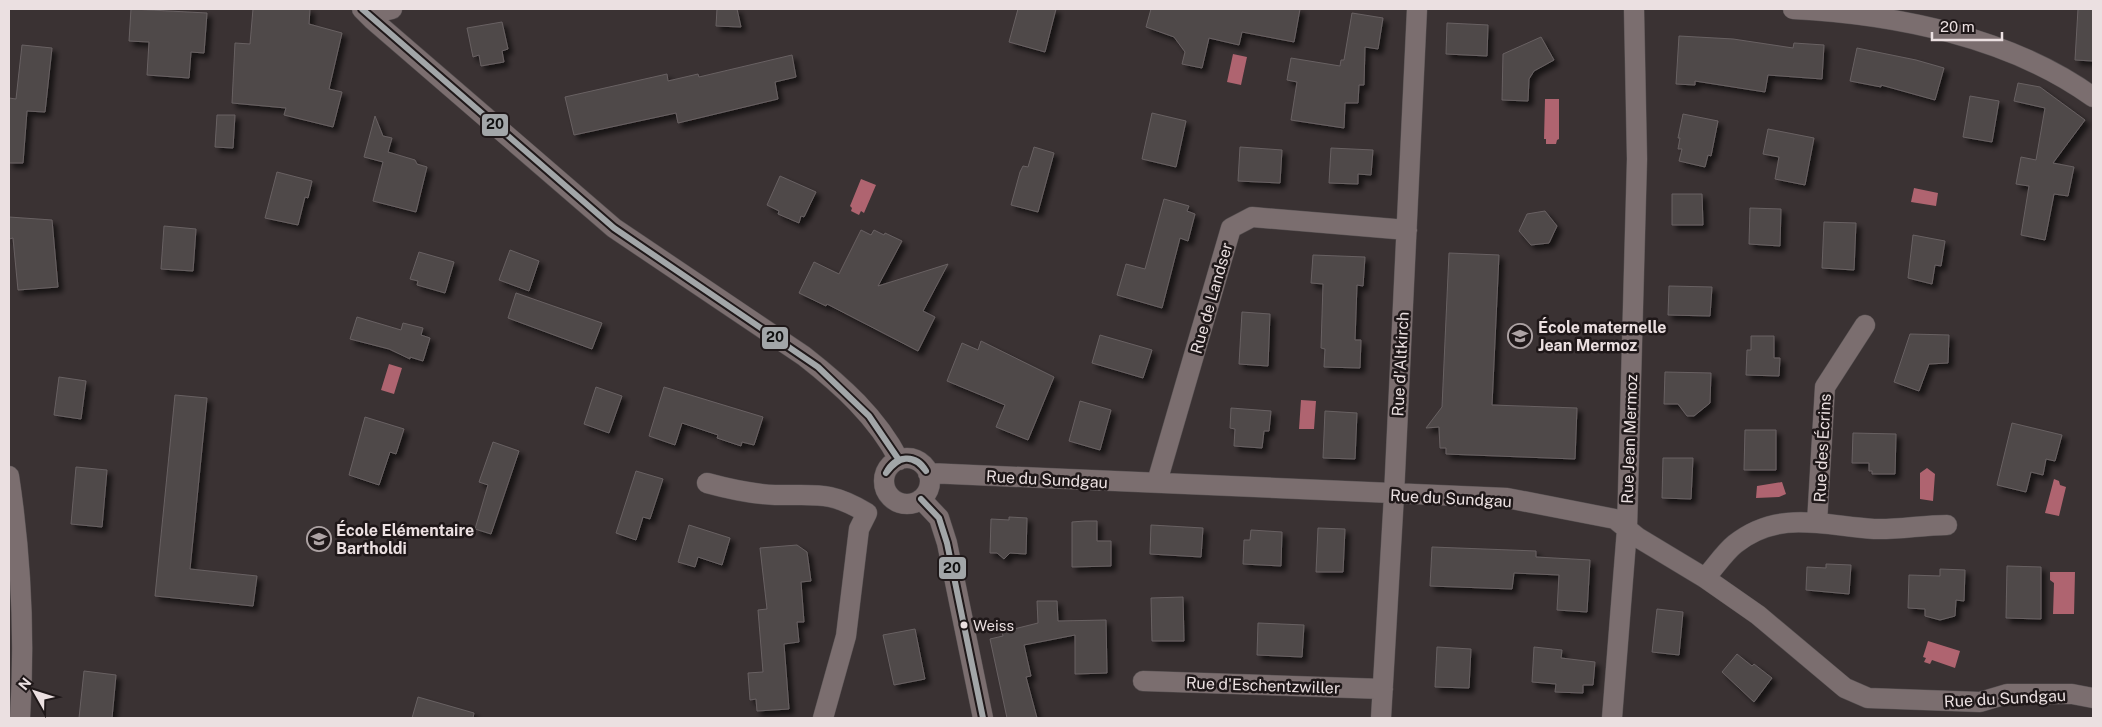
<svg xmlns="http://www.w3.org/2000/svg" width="2102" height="727" viewBox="0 0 2102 727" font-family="'Public Sans',sans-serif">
<defs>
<filter id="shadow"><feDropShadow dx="4.5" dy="4.5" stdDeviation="2.5" flood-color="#0009"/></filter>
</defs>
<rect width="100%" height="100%" fill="#3a3233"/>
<path fill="#af6470" d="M1233 54 1247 57 1241 85 1227 82Z
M1545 99H1559V139L1557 140 1556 144H1546V139H1544Z
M861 179 876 185 864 213 861 211 859 215 851 211 852 208 850 206Z
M1914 188 1938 193 1936 206 1911 202Z
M389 364 402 368 394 394 381 390Z
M1301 400 1316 401 1314 429H1299Z
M1927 468 1935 474 1933 501 1920 499V473Z
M2054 479 2059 481 2060 485 2066 487 2059 516 2045 513Z
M1782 482 1786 494 1779 497 1756 498 1757 486Z
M2050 572H2075L2074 614H2053L2054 583 2050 580Z
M1928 641 1960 651 1955 668 1932 660 1930 664 1924 662 1926 658 1923 657Z"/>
<path fill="#4f4849" stroke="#686162" filter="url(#shadow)" d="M131 9 207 13 204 53 191 52 189 78 147 75 149 42 129 41Z
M253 9H310L309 24 342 33 329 89 342 92 333 127 284 115 286 108 232 103 235 43 250 44Z
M717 9H737L741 27 716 26Z
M1018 9H1056L1045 52 1009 42Z
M1151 9H1300L1294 42 1242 32 1239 45 1209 38 1202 68 1182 64 1185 52 1174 37 1146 27Z
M2078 9H2093V61L2075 60Z
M1352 13 1383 18 1378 49 1365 47 1364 85H1359L1358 103H1345L1344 128 1291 120 1297 82 1287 80 1291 58 1340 66 1341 60H1344Z
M502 22 508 49 502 51 504 62 481 66 479 55 473 57 467 28Z
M1447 23 1488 25 1487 56 1446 54Z
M1679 36 1733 39 1793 48 1794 43 1824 45 1822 79 1768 75 1765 92 1695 81V85L1676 84Z
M1541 37 1554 60 1534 71 1529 79 1528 101 1502 100 1503 54Z
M22 45 52 48 45 112 27 111 23 163H9V98L16 99Z
M1857 48 1916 60 1944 68 1935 100 1881 85V87L1850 81Z
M792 55 796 77 775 82 778 99 678 123 676 113 574 135 565 97 667 74 668 81 698 74 699 77Z
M2018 83 2040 87 2085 120 2053 163 2074 167 2068 196 2054 194 2045 240 2021 235 2029 186 2016 184 2021 157 2036 160 2045 108 2014 101Z
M1970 96 1999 101 1992 142 1963 137Z
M1152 113 1186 121 1176 167 1142 159Z
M1683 114 1718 121 1711 156 1708 155 1705 167 1679 161 1682 149H1678L1680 138H1678Z
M217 115H235L233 148 215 147Z
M375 116 383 136 392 138 388 152 415 160 417 164 427 167 416 212 373 201 383 162 364 157Z
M1768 129 1814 138 1805 185 1775 179 1779 157 1763 154Z
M1034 147 1054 153 1038 212 1011 205 1020 172 1023 166 1028 167Z
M1240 147 1282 150 1280 183 1238 181Z
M1331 148 1373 150 1371 175 1358 174V184L1329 183Z
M277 172 312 181 308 198 305 197 298 225 265 218Z
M780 176 816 192 804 217 801 216 799 223 778 214 779 211 767 205Z
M1672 194H1702L1703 225H1672Z
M1164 199 1189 206 1187 211 1195 214 1188 241 1180 238 1162 308 1117 295 1126 264 1145 269Z
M1750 208 1781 209 1780 246 1749 244Z
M1545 211 1557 226 1549 243 1531 245 1519 231 1527 214Z
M9 217 52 220 58 287 18 290 13 238 9 239Z
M1824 222 1856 223 1854 270 1822 268Z
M164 226 196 229 193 271 161 269Z
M861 230 871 235 874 230 884 235 885 233 902 241 878 286 948 264 923 311 935 317 918 351 827 304 826 306 799 293 814 262 839 274Z
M1913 235 1945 241 1941 266 1935 265 1932 284 1908 278Z
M510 250 539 261 529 291 499 280Z
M419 252 454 262 445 293 417 285 418 281 410 279Z
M1449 253 1499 255 1492 405 1577 408 1575 459 1446 454V448H1440L1439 427 1426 428 1442 407Z
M1313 255 1365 257 1363 286 1357 285 1355 340H1361L1360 368 1324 367 1325 349 1321 348 1323 284 1311 283Z
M1669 286 1712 287 1710 316 1668 315Z
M516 293 602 323 592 349 508 318Z
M1242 312 1270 314 1268 366 1239 364Z
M357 317 401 330 403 323 423 328 421 335 430 338 423 361 410 357V359L389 349 350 339Z
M1910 334 1949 335 1948 363 1929 364 1919 391 1894 382Z
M1100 335 1152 350 1143 378 1092 363Z
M1751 336H1774V358H1780L1779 376 1746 375 1747 350H1751Z
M981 341 1054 377 1028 440 996 427 1005 405 947 381 962 343 978 350Z
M1665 372 1711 373 1710 403 1694 416H1687L1678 404H1664Z
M59 377 86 381 81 419 54 415Z
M596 387 622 396 609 433 584 424Z
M664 387 763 417 754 445 742 442 741 446 717 438 718 435 682 423 675 445 649 436Z
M175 395 207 398 190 569 257 576 253 606 155 596Z
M1080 401 1111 410 1100 450 1069 441Z
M1231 408 1271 411 1269 431H1264L1262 448 1234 446 1235 429 1230 428Z
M1325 411 1357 413 1355 459 1323 458Z
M365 417 404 429 396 454 390 452 379 485 349 475Z
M2012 423 2062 435 2055 461 2046 459 2043 475 2031 472 2026 492 1997 485Z
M1745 430H1776V470H1744Z
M1853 433 1896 434 1895 474H1872V471H1869V463H1852Z
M493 442 519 451 491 534 475 529 488 485 479 482Z
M1663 458H1693L1691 499 1662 498Z
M76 467 107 470 102 527 71 524Z
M636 471 663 479 650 519 643 517 636 540 616 533Z
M1009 517 1027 518 1026 554 1010 553 1004 559 997 553H990L991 519 1009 520Z
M1085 521H1097V541H1111V566L1072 567V522Z
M689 525 730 538 722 565 698 557 695 567 678 562Z
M1151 525 1203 528 1201 557 1150 554Z
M1318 528 1345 529 1343 572H1316Z
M1251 530 1282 532 1281 566 1243 564 1244 540H1250Z
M797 545 807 552 811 581 801 582 804 622H797L799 642 784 644 789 709 757 711 756 699 750 700 748 673 763 672 758 610 767 609 760 548Z
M1432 547 1536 551V557L1590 560 1587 612 1557 610 1559 575 1514 573 1512 589 1430 586Z
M1826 564 1851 565 1849 594 1806 590 1807 567 1826 568Z
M2007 566 2041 567V619L2006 618Z
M1940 569 1965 570 1964 601 1956 600 1955 616 1940 620 1925 616V609L1908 608 1909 575 1940 576Z
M1183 597 1184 641H1152L1151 598Z
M1037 601H1057L1058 621 1106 620 1107 673 1075 674V635L1024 645 1031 676 1026 677 1037 718H1007L990 639 1003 636 1002 632 1038 623Z
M1657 609 1683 612 1679 655 1652 652Z
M1258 623 1304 625 1302 657 1257 655Z
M915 629 925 679 894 685 883 635Z
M1437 647 1471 649 1469 688 1435 687Z
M1534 647 1562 650 1561 658 1595 662 1593 685H1583V693L1555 692 1556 684 1532 682Z
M1737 654 1752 666 1754 664 1772 678 1754 702 1722 672Z
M84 671 116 675 112 718H79Z
M418 697 474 713 473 718H412Z"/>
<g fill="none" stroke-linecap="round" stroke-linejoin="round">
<defs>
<path id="minor" d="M362 9 373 20 614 228 804 356C841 385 877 417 899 460
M1793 9C1894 14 2010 37 2093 97
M373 20 383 11 392 9
M884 481a23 23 0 1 1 46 0a23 23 0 1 1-46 0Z
M928 473 1507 498 1615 519 1637 537 1705 578 1758 615 1845 688 1868 698 1980 702 2007 694H2072L2093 698
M9 476C21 555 25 638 20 718
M1157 482 1231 228 1252 217 1407 230
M707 483C729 489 751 494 775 495 816 496 829 490 867 513L859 529 846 636 823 718
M921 499 939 518 947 543 983 718
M1817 523 1825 387 1865 325
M1705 578C1715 567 1724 553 1735 544 1779 509 1824 526 1874 529 1898 530 1923 525 1947 525
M1143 681 1383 689
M1381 718 1394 495 1417 9
M1612 718 1627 529 1637 159 1634 9"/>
</defs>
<use href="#minor" stroke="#554f50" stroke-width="21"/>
<use href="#minor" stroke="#7b6e6f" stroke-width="20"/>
<defs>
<path id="bus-1" d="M362 9 614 228 818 367 869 416 899 460
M886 473C895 455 916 453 926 471
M886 473C899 456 912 453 926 471
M921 499 939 518 947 543 983 718"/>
</defs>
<use href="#bus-1" stroke="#1f1819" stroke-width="10"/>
<use href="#bus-1" stroke="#a2a6a8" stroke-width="6"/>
</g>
<defs>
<symbol id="school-ring" viewBox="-11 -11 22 22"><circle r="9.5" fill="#1f1819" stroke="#ada3a4" stroke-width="1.5"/><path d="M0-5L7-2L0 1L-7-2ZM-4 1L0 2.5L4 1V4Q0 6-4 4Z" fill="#ada3a4"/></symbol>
</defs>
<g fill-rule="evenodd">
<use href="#school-ring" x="1506" y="322" width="28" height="28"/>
<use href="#school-ring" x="305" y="525" width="28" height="28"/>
</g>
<circle fill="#ebe0e1" stroke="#1f1819" stroke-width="2" cx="964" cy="625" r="4.5"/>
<g text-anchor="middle" stroke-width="5" stroke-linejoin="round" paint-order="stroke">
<g font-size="15" fill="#ebe0e1" stroke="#1f1819" text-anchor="start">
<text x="973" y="631">Weiss</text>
</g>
<g font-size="16" fill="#ebe0e1" stroke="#1f1819">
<text transform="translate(1211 298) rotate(-74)" y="6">Rue de Landser</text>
<text transform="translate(1400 364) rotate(-87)" y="6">Rue d'Altkirch</text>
<text transform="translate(1629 439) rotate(-88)" y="6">Rue Jean Mermoz</text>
<text transform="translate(1822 448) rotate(-87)" y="6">Rue des Écrins</text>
<text transform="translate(1047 479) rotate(3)" y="6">Rue du Sundgau</text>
<text transform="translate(1451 498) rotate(3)" y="6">Rue du Sundgau</text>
<text transform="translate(1263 685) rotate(2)" y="6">Rue d'Eschentzwiller</text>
<text transform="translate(2005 698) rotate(-3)" y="6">Rue du Sundgau</text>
</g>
<g font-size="16" font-weight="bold" fill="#ebe0e1" stroke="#1f1819" text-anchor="start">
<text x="1538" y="333">École maternelle<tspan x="1538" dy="18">Jean Mermoz</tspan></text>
<text x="336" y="536">École Elémentaire<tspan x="336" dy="18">Bartholdi</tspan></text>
</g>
</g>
<g stroke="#1f1819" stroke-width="2">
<rect x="481" y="113" width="28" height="24" rx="5" fill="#a2a6a8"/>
<rect x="761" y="326" width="28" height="24" rx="5" fill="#a2a6a8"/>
<rect x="938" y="556" width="29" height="24" rx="5" fill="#a2a6a8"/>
</g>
<g font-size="14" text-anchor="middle" font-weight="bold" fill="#111">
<text x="495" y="129">20</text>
<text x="775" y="342">20</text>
<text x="952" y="573">20</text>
</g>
<rect width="2102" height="727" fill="none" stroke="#ebe0e1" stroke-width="20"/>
<g transform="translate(35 692) rotate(309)" stroke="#1f1819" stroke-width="4" paint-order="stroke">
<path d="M0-4L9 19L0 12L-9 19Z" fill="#ebe0e1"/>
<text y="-8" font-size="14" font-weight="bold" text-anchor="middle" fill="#ebe0e1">N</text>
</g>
<path d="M1932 32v8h70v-8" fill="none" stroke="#ebe0e1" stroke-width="2.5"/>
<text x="1940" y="32" font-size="15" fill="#ebe0e1" stroke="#1f1819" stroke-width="4" paint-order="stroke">20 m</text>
</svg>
